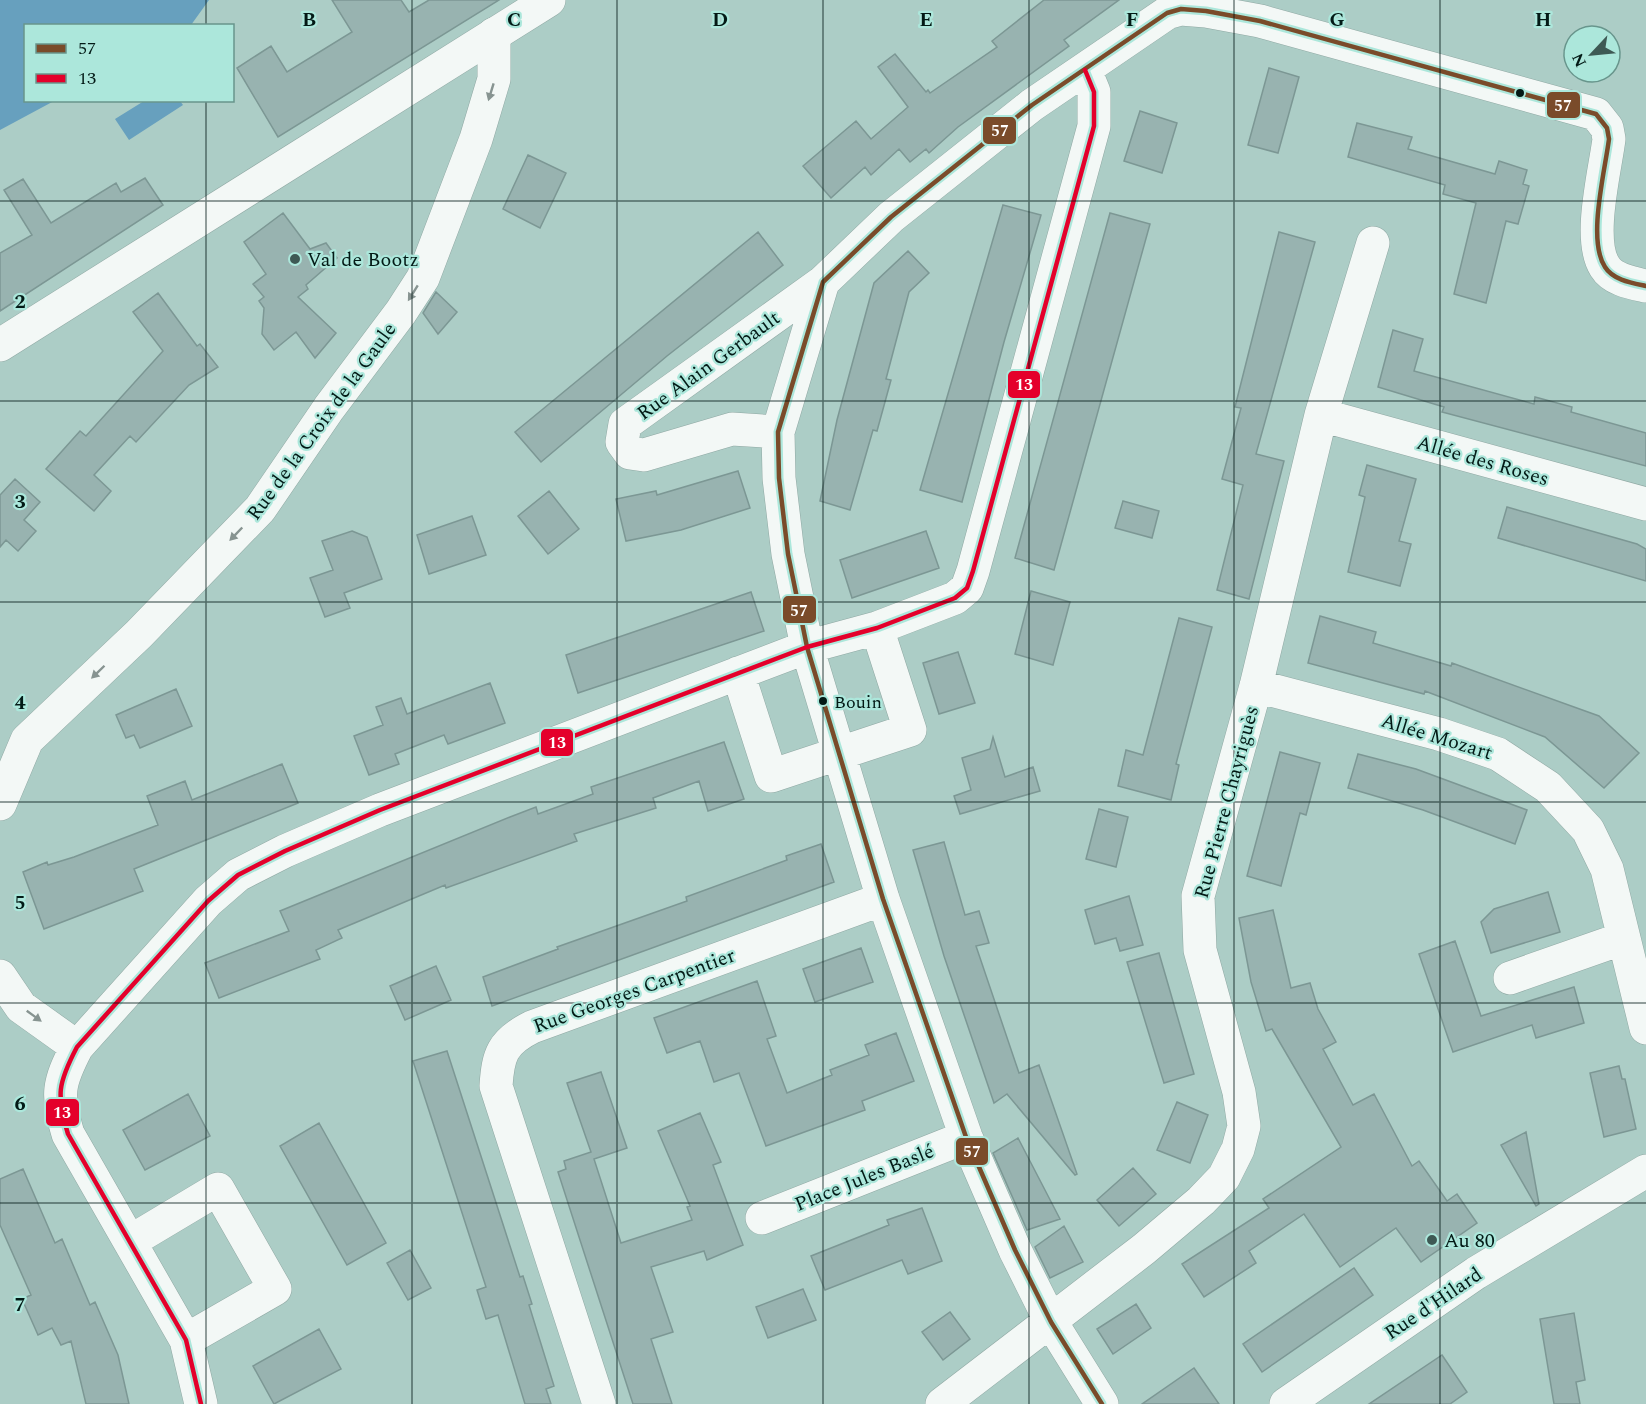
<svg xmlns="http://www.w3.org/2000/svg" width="1646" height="1404" viewBox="0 0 1646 1404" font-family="Spectral,serif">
<rect width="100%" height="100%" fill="#accdc6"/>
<path fill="#67a0be" d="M0 0H209L191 25 26 26V100L54 101 0 130Z
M144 101H180L183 105 129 140 115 119Z"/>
<path fill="#98b3b0" stroke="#7c9794" stroke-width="1.5" d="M332 0H401L409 12 429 0H499L278 137 237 68 271 46 287 72 352 32Z
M1044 0H1119L1064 40 1069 46 958 127 929 153 926 149 910 162 899 149 871 175 865 167 831 198 803 166 856 121 871 139 908 107 878 67 895 54 926 92 928 90 930 93 997 47 992 41Z
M1269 68 1299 77 1278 153 1248 145Z
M1140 111 1177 123 1162 173 1124 161Z
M1357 123 1412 137 1408 149 1495 174 1499 161 1527 170 1523 184 1529 186 1518 224 1506 221 1486 303 1454 294 1476 203 1443 194 1445 185 1348 157Z
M528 155 566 173 540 228 503 209Z
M145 178 163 205 0 311V253L32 235 4 190 23 179 51 223 116 183 121 192Z
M1003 205 1041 215 1004 342 962 502 920 490Z
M283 213 310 249 326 243 337 258 306 285 308 289 298 297 336 333 315 358 296 332 274 350 262 334 264 308 259 301 264 297 253 284 266 274 244 242Z
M1110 213 1150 224 1054 570 1015 558Z
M758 232 783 265 667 356 541 462 515 432Z
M1279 232 1315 242 1256 454 1284 461 1249 599 1217 590 1243 485 1222 479 1241 408 1235 407Z
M908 251 929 273 909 292 886 379 891 380 877 431 873 430 850 510 820 501 837 420 874 283Z
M436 292 457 312 438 334 423 313Z
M158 293 197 346 200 344 218 367 189 385 136 442 130 436 94 475 111 491 94 511 46 469 80 431 86 436 163 351 133 312Z
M1393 330 1423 339 1414 371 1534 404 1535 397 1572 407 1571 412 1646 433V466L1442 412 1444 407 1378 387Z
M1367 465 1416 479 1399 541 1411 544 1400 586 1348 572 1365 497 1359 495Z
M738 471 750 508 681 530 626 541 616 499 656 491 657 495Z
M15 479 40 502 24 520 36 531 18 551 6 540 0 547V495Z
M549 491 579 529 548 554 518 516Z
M1123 501 1159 511 1152 538 1115 528Z
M1507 507 1637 544 1646 549V581L1498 538Z
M472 516 486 555 429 574 417 535Z
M352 531 367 537 382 579 344 593 350 608 325 617 310 578 333 570 322 541Z
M926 531 939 568 852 598 840 560Z
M1031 591 1070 602 1053 665 1015 654Z
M751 592 764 631 578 693 566 655Z
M1320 616 1376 632 1373 643 1451 666 1452 663 1599 716 1639 753 1604 788 1545 737 1425 691 1424 694 1308 663Z
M1179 618 1212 627 1176 764 1179 765 1171 800 1118 786 1126 750 1143 755Z
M958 652 975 703 939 714 923 663Z
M490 683 505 723 448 744 444 735 395 754 399 764 369 775 354 736 383 725 376 707 401 698 407 714Z
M176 689 192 726 140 748 134 735 126 738 116 715Z
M993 737 1005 777 1033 767 1040 791 960 814 954 796 971 790 962 758 990 749Z
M724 742 744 799 708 811 699 781 653 798 656 808 574 834 577 841 446 888 445 885 338 930 342 938 316 950 320 959 219 998 205 963 289 931 280 911 510 817 536 807 538 814 593 794 591 787Z
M1280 752 1320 763 1306 815 1300 813 1281 886 1247 876Z
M1358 754 1416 769 1527 810 1515 844 1423 810 1348 788Z
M282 764 298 803 134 869 143 891 44 929 23 872 47 862 48 865 74 857 158 825 147 796 185 781 192 800Z
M1099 809 1128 817 1116 867 1086 859Z
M944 842 965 915 979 911 989 943 976 946 1019 1073 1039 1065 1077 1174 1075 1175 1007 1094 994 1103 944 956 913 850Z
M821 844 834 882 492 1006 483 977 558 949 557 947 687 901 686 897 787 860 786 856Z
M1548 892 1560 932 1491 953 1481 922 1494 909Z
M1129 896 1143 945 1120 951 1116 938 1095 944 1085 910Z
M1273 910 1291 988 1310 983 1318 1009 1336 1042 1323 1049 1353 1105 1374 1094 1412 1166 1419 1161 1447 1201 1457 1194 1477 1223 1421 1262 1396 1228 1340 1267 1304 1214 1249 1251 1256 1263 1204 1297 1182 1264 1269 1208 1263 1199 1341 1147 1272 1029 1266 1031 1251 982 1239 918Z
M1455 941 1481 1016 1574 987 1584 1023 1536 1038 1532 1025 1453 1052 1419 954Z
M861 948 873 982 815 1002 803 969Z
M1159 953 1194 1074 1164 1083 1127 962Z
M436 966 451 1000 405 1020 390 986Z
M757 981 776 1036 767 1039 787 1093 832 1075 830 1070 869 1055 865 1045 896 1033 914 1081 862 1101 865 1110 766 1146 739 1073 714 1082 700 1041 667 1053 654 1018Z
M447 1051 520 1277 523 1276 532 1304 529 1305 554 1386 546 1389 551 1404H525L498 1315 486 1319 477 1290 486 1287 413 1061Z
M1619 1066 1622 1079H1625L1636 1129 1604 1137 1590 1073Z
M601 1072 627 1148 594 1159 621 1243 692 1220 687 1207 690 1206 658 1131 700 1113 721 1162 713 1165 743 1245 707 1260 704 1251 651 1267 673 1332 651 1339 672 1404H633L558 1172 566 1169 564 1161 591 1152 567 1083Z
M188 1094 210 1136 145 1170 123 1130Z
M1177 1102 1208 1115 1190 1163 1157 1150Z
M319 1123 386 1243 347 1265 280 1146Z
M1526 1132 1539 1204 1536 1206 1501 1145Z
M1018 1138 1060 1219 1027 1230 993 1153Z
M1133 1168 1156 1194 1119 1226 1097 1200Z
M23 1169 55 1243 62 1239 90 1305 95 1302 118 1355 129 1404H86L71 1341 61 1345 52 1328 38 1335 22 1299 31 1295 0 1225V1179Z
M922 1208 942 1261 908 1274 902 1260 825 1290 811 1256 889 1225 887 1220Z
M1064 1226 1083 1262 1050 1278 1035 1247Z
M410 1250 431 1288 408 1300 387 1263Z
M1354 1268 1373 1295 1262 1372 1243 1344Z
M803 1289 816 1320 768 1338 756 1307Z
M1136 1304 1151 1328 1113 1354 1097 1329Z
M950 1312 970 1339 943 1360 922 1332Z
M1574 1313 1585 1380 1576 1382 1580 1404H1554L1540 1319Z
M319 1329 341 1369 274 1404 253 1366Z
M1442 1355 1467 1392 1450 1404H1369Z
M1194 1368 1219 1404H1142Z"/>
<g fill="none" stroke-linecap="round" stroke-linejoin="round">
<defs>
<path id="minor" d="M1321 415 1646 504
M778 432 732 429 644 455 630 453 622 442 625 424 823 282
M738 673 771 776 910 730 877 628
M1256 686 1439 734 1498 754 1548 787 1588 830 1607 869 1646 1028
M0 804 27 740 139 634 260 509 329 408 401 312 423 278 476 139 494 79V34
M0 976 21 1007 77 1047
M1510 978 1624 938
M762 1218 966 1137
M131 1241 218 1189 275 1289 186 1340
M201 1404 186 1340 68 1134C56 1095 58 1083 77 1047L208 901 238 875 285 851 380 810 807 647 877 628 955 598 967 588 973 571 1094 126V92L1085 70
M599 1404 496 1086C498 1055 502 1042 532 1027L883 899
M942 1404 1144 1249 1201 1201 1224 1177 1238 1149 1244 1126 1239 1092 1200 950 1198 896 1256 686 1321 415 1373 243
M1102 1404 1051 1322 1015 1250 966 1137 883 899 807 647 788 554 779 478 778 432 823 282 891 217 1032 105 1167 13 1181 9 1206 11 1260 21 1596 114 1607 128 1609 139C1605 171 1587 240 1605 267 1613 280 1632 283 1646 286
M1286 1404 1476 1273 1646 1171"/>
<path id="major" d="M0 345 549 0"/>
</defs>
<use href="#minor" stroke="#8fa8a3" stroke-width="34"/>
<use href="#major" stroke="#8fa8a3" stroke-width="34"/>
<use href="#minor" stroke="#f3f8f6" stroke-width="33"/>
<use href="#major" stroke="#f3f8f6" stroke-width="33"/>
<defs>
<path id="bus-1" d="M1102 1404 1051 1322 1015 1250 966 1137 883 899 807 647 788 554 779 478 778 432 823 282 891 217 1032 105 1167 13 1181 9 1206 11 1260 21 1596 114 1607 128 1609 139C1605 171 1587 240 1605 267 1613 280 1632 283 1646 286"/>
<path id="bus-2" d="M201 1404 186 1340 68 1134C56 1095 58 1083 77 1047L208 901 238 875 285 851 380 810 807 647 877 628 955 598 967 588 973 571 1094 126V92L1085 70"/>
</defs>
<use href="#bus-1" stroke="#ace7db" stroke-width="9"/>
<use href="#bus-2" stroke="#ace7db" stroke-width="9"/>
<use href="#bus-1" stroke="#7a4b2a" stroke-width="4.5"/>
<use href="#bus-2" stroke="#e4002b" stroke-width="4.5"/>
</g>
<defs><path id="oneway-solid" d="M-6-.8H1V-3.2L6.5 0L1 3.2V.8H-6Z" transform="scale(1.5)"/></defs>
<g fill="#879491">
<use href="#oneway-solid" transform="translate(491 92) rotate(107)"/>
<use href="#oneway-solid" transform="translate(413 293) rotate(122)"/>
<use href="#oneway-solid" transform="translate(236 534) rotate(134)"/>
<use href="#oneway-solid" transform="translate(98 672) rotate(136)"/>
<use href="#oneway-solid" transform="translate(34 1016) rotate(36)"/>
</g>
<path fill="none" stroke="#031a16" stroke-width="1.5" stroke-opacity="0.55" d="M206 0V26M412 0V1404M617 0V1404M823 0V1404M1029 0V1404M1234 0V1404M1440 0V1404M206 100V1404M0 201H1646M0 401H1646M0 602H1646M0 802H1646M0 1003H1646M0 1203H1646"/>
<g fill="#031a16" stroke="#ace7db" stroke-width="2">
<circle cx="1520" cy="93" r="5"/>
<circle cx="823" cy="701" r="5"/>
</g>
<g fill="#3e5954" stroke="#ace7db" stroke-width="2">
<circle cx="295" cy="259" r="6"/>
<circle cx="1432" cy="1240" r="6"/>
</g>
<g text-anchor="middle" stroke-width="4.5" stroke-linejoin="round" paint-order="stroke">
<g font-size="18" fill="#031a16" stroke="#ace7db" text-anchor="start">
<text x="834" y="708">Bouin</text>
</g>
<g font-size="20" fill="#031a16" stroke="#ace7db" text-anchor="start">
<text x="307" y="266">Val de Bootz</text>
<text x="1444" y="1247">Au 80</text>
</g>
<g font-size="20" fill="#031a16" stroke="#ace7db">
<text transform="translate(708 365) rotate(-36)" y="7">Rue Alain Gerbault</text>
<text transform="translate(321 421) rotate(-54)" y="7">Rue de la Croix de la Gaule</text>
<text transform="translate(1483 460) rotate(16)" y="7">Allée des Roses</text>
<text transform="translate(1437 736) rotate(17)" y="7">Allée Mozart</text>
<text transform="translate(1226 802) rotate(-75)" y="7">Rue Pierre Chayriguès</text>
<text transform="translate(634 990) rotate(-20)" y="7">Rue Georges Carpentier</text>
<text transform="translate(864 1177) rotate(-22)" y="7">Place Jules Baslé</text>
<text transform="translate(1433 1303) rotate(-34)" y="7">Rue d'Hilard</text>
</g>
</g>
<g font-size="20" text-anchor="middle" font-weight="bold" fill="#031a16" stroke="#ace7db" stroke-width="4.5" stroke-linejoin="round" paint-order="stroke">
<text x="309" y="26">B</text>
<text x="514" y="26">C</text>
<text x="720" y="26">D</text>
<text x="926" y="26">E</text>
<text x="1132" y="26">F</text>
<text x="1337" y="26">G</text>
<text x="1543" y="26">H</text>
<text x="20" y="308">2</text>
<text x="20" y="508">3</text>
<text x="20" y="709">4</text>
<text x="20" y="909">5</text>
<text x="20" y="1110">6</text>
<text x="20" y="1311">7</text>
</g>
<g stroke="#ace7db" stroke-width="2">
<rect x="1546" y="91" width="35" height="28" rx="6" fill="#7a4b2a"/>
<rect x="982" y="116" width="35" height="29" rx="6" fill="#7a4b2a"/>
<rect x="1007" y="370" width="34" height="29" rx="6" fill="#e4002b"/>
<rect x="782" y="595" width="35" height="29" rx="6" fill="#7a4b2a"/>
<rect x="540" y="728" width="34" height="29" rx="6" fill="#e4002b"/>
<rect x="45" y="1098" width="35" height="29" rx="6" fill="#e4002b"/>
<rect x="955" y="1137" width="34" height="29" rx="6" fill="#7a4b2a"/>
</g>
<g font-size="16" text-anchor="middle" font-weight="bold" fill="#fff">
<text x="1563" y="111">57</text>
<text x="1000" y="136">57</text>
<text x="1024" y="390">13</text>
<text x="799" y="616">57</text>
<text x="557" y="748">13</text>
<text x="62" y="1118">13</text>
<text x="972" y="1157">57</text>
</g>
<rect x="24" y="24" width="210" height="78" fill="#ace7db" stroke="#68958c" stroke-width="1.5"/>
<rect x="36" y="44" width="30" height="9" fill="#7a4b2a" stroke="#68958c" stroke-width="1.5"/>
<text x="78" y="54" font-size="18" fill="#031a16">57</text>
<rect x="36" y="74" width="30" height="9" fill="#e4002b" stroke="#68958c" stroke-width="1.5"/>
<text x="78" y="84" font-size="18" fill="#031a16">13</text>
<g transform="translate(1592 54) rotate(244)"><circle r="28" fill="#ace7db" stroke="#68958c" stroke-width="1.5"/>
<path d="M0-4.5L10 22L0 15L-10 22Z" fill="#3e5954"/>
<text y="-9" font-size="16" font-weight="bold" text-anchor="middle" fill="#031a16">N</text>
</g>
</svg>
